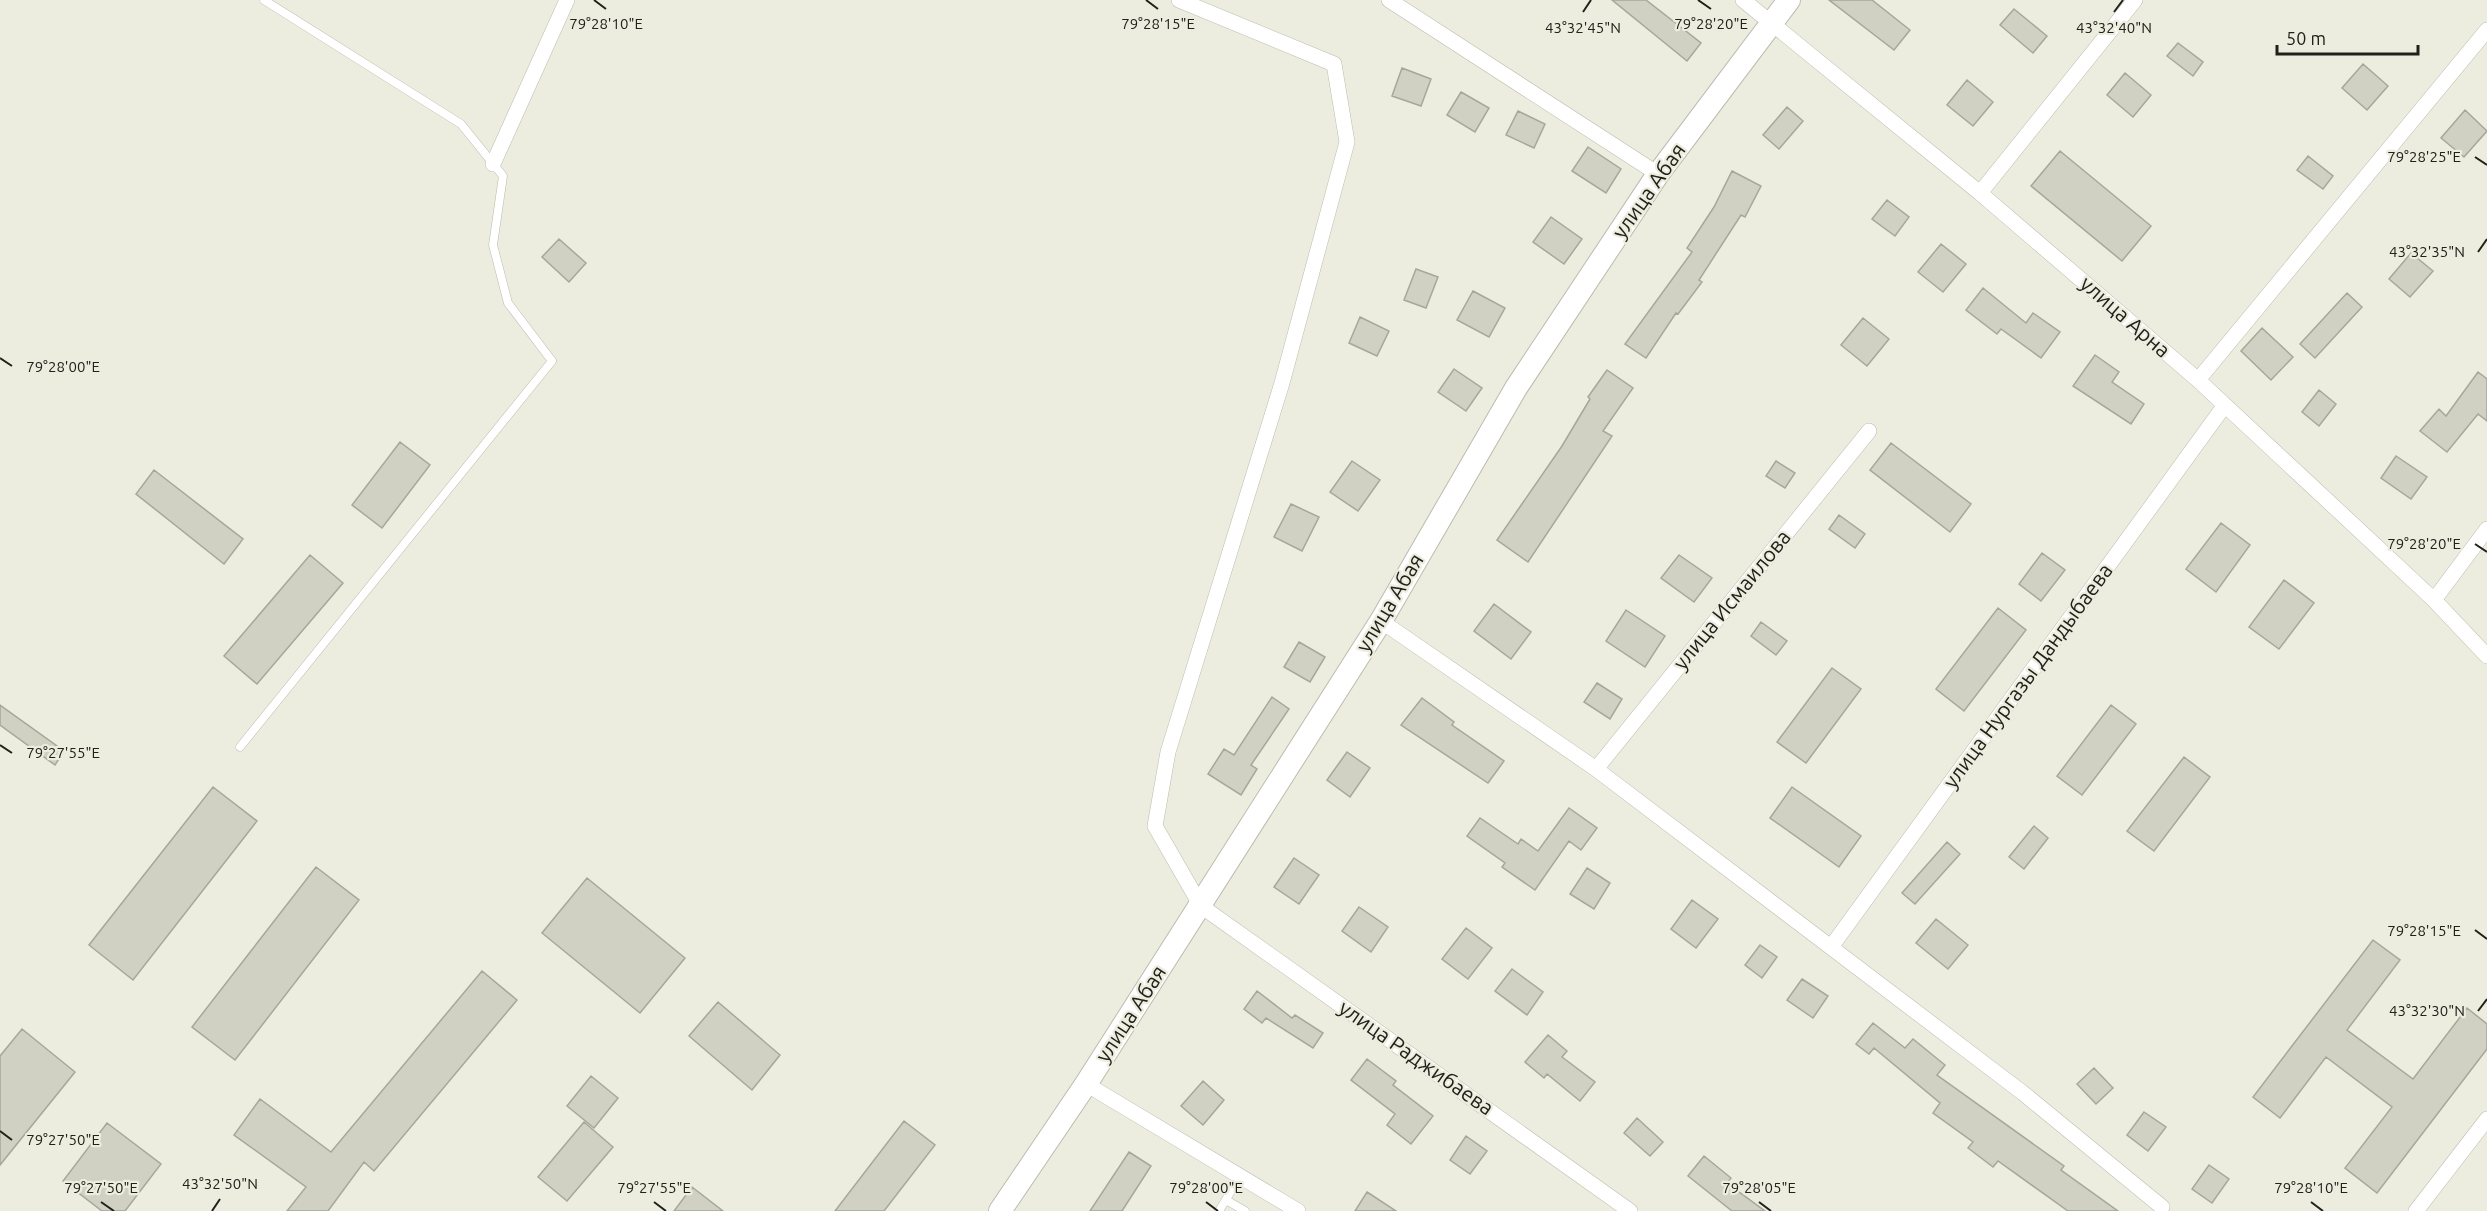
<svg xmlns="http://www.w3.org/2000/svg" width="2487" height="1211" viewBox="0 0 2487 1211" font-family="Ubuntu,sans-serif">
<rect width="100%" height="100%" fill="#ecedde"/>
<path fill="#d0d1c2" stroke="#a6a799" stroke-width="1.5" d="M1612 0H1646L1701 43 1687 61Z
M1829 0H1872L1910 30 1894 50Z
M2014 9 2047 36 2033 53 2000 25Z
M2178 43 2203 62 2193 76 2167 56Z
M2363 64 2388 86 2367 110 2342 88Z
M1402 68 1431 79 1421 106 1392 96Z
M2125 73 2151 95 2133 117 2107 95Z
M1967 80 1993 102 1973 126 1947 105Z
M1461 92 1489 108 1475 132 1447 115Z
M1787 107 1803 121 1779 149 1763 135Z
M2465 110 2487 131 2464 157 2441 138Z
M1518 111 1545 124 1534 148 1506 135Z
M1588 147 1621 169 1606 193 1572 171Z
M2060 151 2151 226 2122 261 2031 186Z
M2308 156 2333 176 2323 189 2297 170Z
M1732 171 1761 186 1745 217 1741 215 1699 280 1702 282 1678 314 1676 313 1646 358 1625 344 1692 252 1687 248 1714 207Z
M1887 200 1909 217 1895 236 1872 219Z
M1551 217 1582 239 1564 264 1533 242Z
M559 239 586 263 569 282 542 257Z
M1941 244 1966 264 1943 292 1918 272Z
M2411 253 2433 271 2410 297 2389 279Z
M1416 269 1438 277 1426 308 1404 300Z
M1983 288 2026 323 2033 313 2060 332 2041 358 2001 329 1997 334 1966 310Z
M1473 291 1505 308 1489 337 1457 320Z
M2347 293 2362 307 2315 358 2300 344Z
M1360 317 1389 331 1377 356 1349 343Z
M1863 318 1889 339 1867 366 1841 345Z
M2262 328 2293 357 2271 380 2241 351Z
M2095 355 2119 372 2112 382 2144 404 2131 424 2073 386Z
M1454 369 1482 388 1466 411 1438 392Z
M1607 370 1633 388 1603 431 1612 436 1528 562 1497 540 1562 446 1590 399 1588 397Z
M2478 372 2487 379V421L2478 414 2447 452 2420 431 2439 409 2446 416Z
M2319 390 2336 404 2319 426 2302 412Z
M400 442 430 465 382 528 352 505Z
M1891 443 1971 504 1950 532 1870 470Z
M2396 456 2427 477 2411 499 2381 478Z
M1352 461 1380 480 1358 511 1330 492Z
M1776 461 1795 473 1785 488 1766 476Z
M154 470 243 539 224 564 136 494Z
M1291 504 1319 517 1302 551 1274 537Z
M1839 515 1865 534 1855 548 1829 529Z
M2221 523 2250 545 2216 592 2186 569Z
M2042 553 2065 570 2041 601 2019 584Z
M310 555 343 583 257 684 224 656Z
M1679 555 1712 578 1694 602 1661 578Z
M2284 580 2314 603 2279 649 2249 627Z
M1494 604 1531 632 1511 659 1474 631Z
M1998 608 2026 630 1964 711 1936 689Z
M1626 610 1665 636 1645 667 1606 641Z
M1761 622 1787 641 1776 655 1751 636Z
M1299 642 1325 657 1310 682 1284 667Z
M1832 668 1861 689 1806 763 1777 742Z
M1597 683 1622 699 1610 719 1584 702Z
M1272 697 1289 709 1251 765 1257 769 1241 795 1208 774 1224 749 1234 755Z
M1422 698 1454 722 1452 725 1504 761 1488 783 1401 725Z
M0 705 64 751 55 765 0 725Z
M2111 705 2136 724 2082 795 2057 776Z
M1347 752 1370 768 1350 797 1327 780Z
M2184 757 2210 777 2154 851 2127 831Z
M213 787 257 821 133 980 89 945Z
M1792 787 1861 836 1839 867 1770 818Z
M1569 808 1597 828 1581 850 1569 841 1535 890 1502 867 1505 863 1467 836 1480 818 1518 844 1521 839 1538 851Z
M2034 826 2048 838 2024 869 2009 857Z
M1947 842 1960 854 1915 904 1902 893Z
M1294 858 1319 875 1299 904 1274 887Z
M316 867 359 900 235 1060 192 1027Z
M1587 868 1610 883 1594 909 1570 894Z
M587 878 685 958 640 1013 542 933Z
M1692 900 1718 919 1696 948 1671 929Z
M1359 907 1388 927 1371 952 1342 931Z
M1936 919 1968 945 1948 969 1916 943Z
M1466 928 1492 948 1468 979 1442 959Z
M2373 940 2400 960 2347 1030 2413 1079 2467 1008 2487 1024V1049L2377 1193 2345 1168 2392 1107 2326 1057 2280 1118 2253 1097Z
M1760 945 1777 957 1762 978 1745 965Z
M1512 969 1543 992 1527 1015 1495 991Z
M482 971 517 1000 374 1171 364 1162 328 1211H287L306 1187 234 1135 260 1099 331 1152Z
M1802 979 1828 996 1813 1018 1787 1000Z
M1257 991 1292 1018 1295 1015 1323 1033 1313 1048 1266 1018 1262 1023 1244 1009Z
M718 1002 780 1055 752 1090 689 1036Z
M1873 1023 1905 1048 1913 1039 1945 1065 1937 1075 2064 1166 2061 1170 2118 1211H2068L1998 1161 1993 1167 1968 1148 1973 1142 1933 1113 1940 1103 1874 1048 1869 1054 1856 1044Z
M22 1029 75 1072 0 1165V1056Z
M1548 1035 1567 1051 1562 1057 1595 1082 1580 1101 1547 1074 1544 1078 1525 1062Z
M1367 1059 1396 1081 1393 1085 1433 1116 1411 1144 1387 1125 1395 1114 1351 1080Z
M2094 1068 2113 1088 2096 1104 2077 1084Z
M591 1076 618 1098 594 1128 567 1106Z
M1203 1081 1224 1100 1203 1125 1181 1106Z
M2144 1112 2166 1127 2148 1151 2127 1135Z
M1637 1118 1663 1142 1650 1156 1624 1133Z
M904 1121 935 1145 884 1211H835Z
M584 1122 613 1147 567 1201 538 1177Z
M107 1123 161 1164 125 1211H102L63 1181Z
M1466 1136 1487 1151 1470 1174 1450 1160Z
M1129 1152 1151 1166 1122 1211H1090Z
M1704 1156 1731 1178 1727 1183 1765 1211H1732L1688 1176Z
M2209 1165 2229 1179 2212 1203 2192 1189Z
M692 1187 723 1211H674Z
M1367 1192 1396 1211H1355Z"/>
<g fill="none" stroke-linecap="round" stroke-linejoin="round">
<defs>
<path id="lane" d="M240 747 552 361 508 303 493 245 503 176 461 124 264 0
M1226 1200 1245 1211
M1219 1211 1240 1176"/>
<path id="street" d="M1179 0 1334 64 1347 142 1282 383 1168 752 1155 826 1201 906 1630 1211
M1389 0 1658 174
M1743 0 1980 193 2198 380 2434 600 2487 656
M493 164 567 0
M1980 193 2135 0
M2198 380 2487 30
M2434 600 2487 529
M1381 621 1596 769 2023 1093 2162 1207
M1596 769 1869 431
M1831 947 2225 405
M1086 1084 1298 1211
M2416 1211 2487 1119"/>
<path id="secondary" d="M1000 1211 1086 1084 1381 621 1516 388 1658 174 1789 0"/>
</defs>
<use href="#lane" stroke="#bbbcae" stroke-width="9"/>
<use href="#street" stroke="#bbbcae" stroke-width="16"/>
<use href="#secondary" stroke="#bbbcae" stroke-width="24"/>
<use href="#lane" stroke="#fff" stroke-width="8"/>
<use href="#street" stroke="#fff" stroke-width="15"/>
<use href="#secondary" stroke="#fff" stroke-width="22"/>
</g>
<path fill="none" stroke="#20211b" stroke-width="2" d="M594 0 606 9M1146 0 1158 9M1698 0 1711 9M1583 12 1591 0M2114 12 2123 0M2475 157 2487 165M2478 252 2487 239M0 358 12 366M2475 544 2487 552M0 745 12 753M2475 930 2487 939M2478 1011 2487 999M0 1131 12 1140M101 1202 114 1211M654 1202 666 1211M1206 1202 1218 1211M1759 1202 1771 1211M2311 1202 2323 1211M212 1211 220 1199"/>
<g text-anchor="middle" stroke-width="4.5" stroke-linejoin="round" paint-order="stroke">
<g font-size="21" fill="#20211b" stroke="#ecedde">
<text transform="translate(1649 191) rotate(-55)" y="7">улица Абая</text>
<text transform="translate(2125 317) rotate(41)" y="7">улица Арна</text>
<text transform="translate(1732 600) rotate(-51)" y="7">улица Исмаилова</text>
<text transform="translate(1390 603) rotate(-59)" y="7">улица Абая</text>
<text transform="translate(2028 676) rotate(-54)" y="7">улица Нургазы Дандыбаева</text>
<text transform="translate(1131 1014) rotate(-57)" y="7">улица Абая</text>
<text transform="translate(1416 1058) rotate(35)" y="7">улица Раджибаева</text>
</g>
</g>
<g font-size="15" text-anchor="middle" fill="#20211b" stroke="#ecedde" stroke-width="4.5" stroke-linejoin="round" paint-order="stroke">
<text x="1711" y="29">79°28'20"E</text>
<text x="606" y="29">79°28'10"E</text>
<text x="1158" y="29">79°28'15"E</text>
<text x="1583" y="33">43°32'45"N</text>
<text x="2114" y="33">43°32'40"N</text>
<text x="2424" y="162">79°28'25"E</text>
<text x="2427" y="257">43°32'35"N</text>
<text x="63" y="372">79°28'00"E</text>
<text x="2424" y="549">79°28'20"E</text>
<text x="63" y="758">79°27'55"E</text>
<text x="2424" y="936">79°28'15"E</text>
<text x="2427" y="1016">43°32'30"N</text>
<text x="63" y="1145">79°27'50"E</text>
<text x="220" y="1189">43°32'50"N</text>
<text x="101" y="1193">79°27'50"E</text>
<text x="654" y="1193">79°27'55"E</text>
<text x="1206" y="1193">79°28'00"E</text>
<text x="1759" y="1193">79°28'05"E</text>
<text x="2311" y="1193">79°28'10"E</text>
</g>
<path d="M2277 45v9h141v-9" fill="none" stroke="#20211b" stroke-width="3"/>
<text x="2286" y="45" font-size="18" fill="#20211b" stroke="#ecedde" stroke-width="4.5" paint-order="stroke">50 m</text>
</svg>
